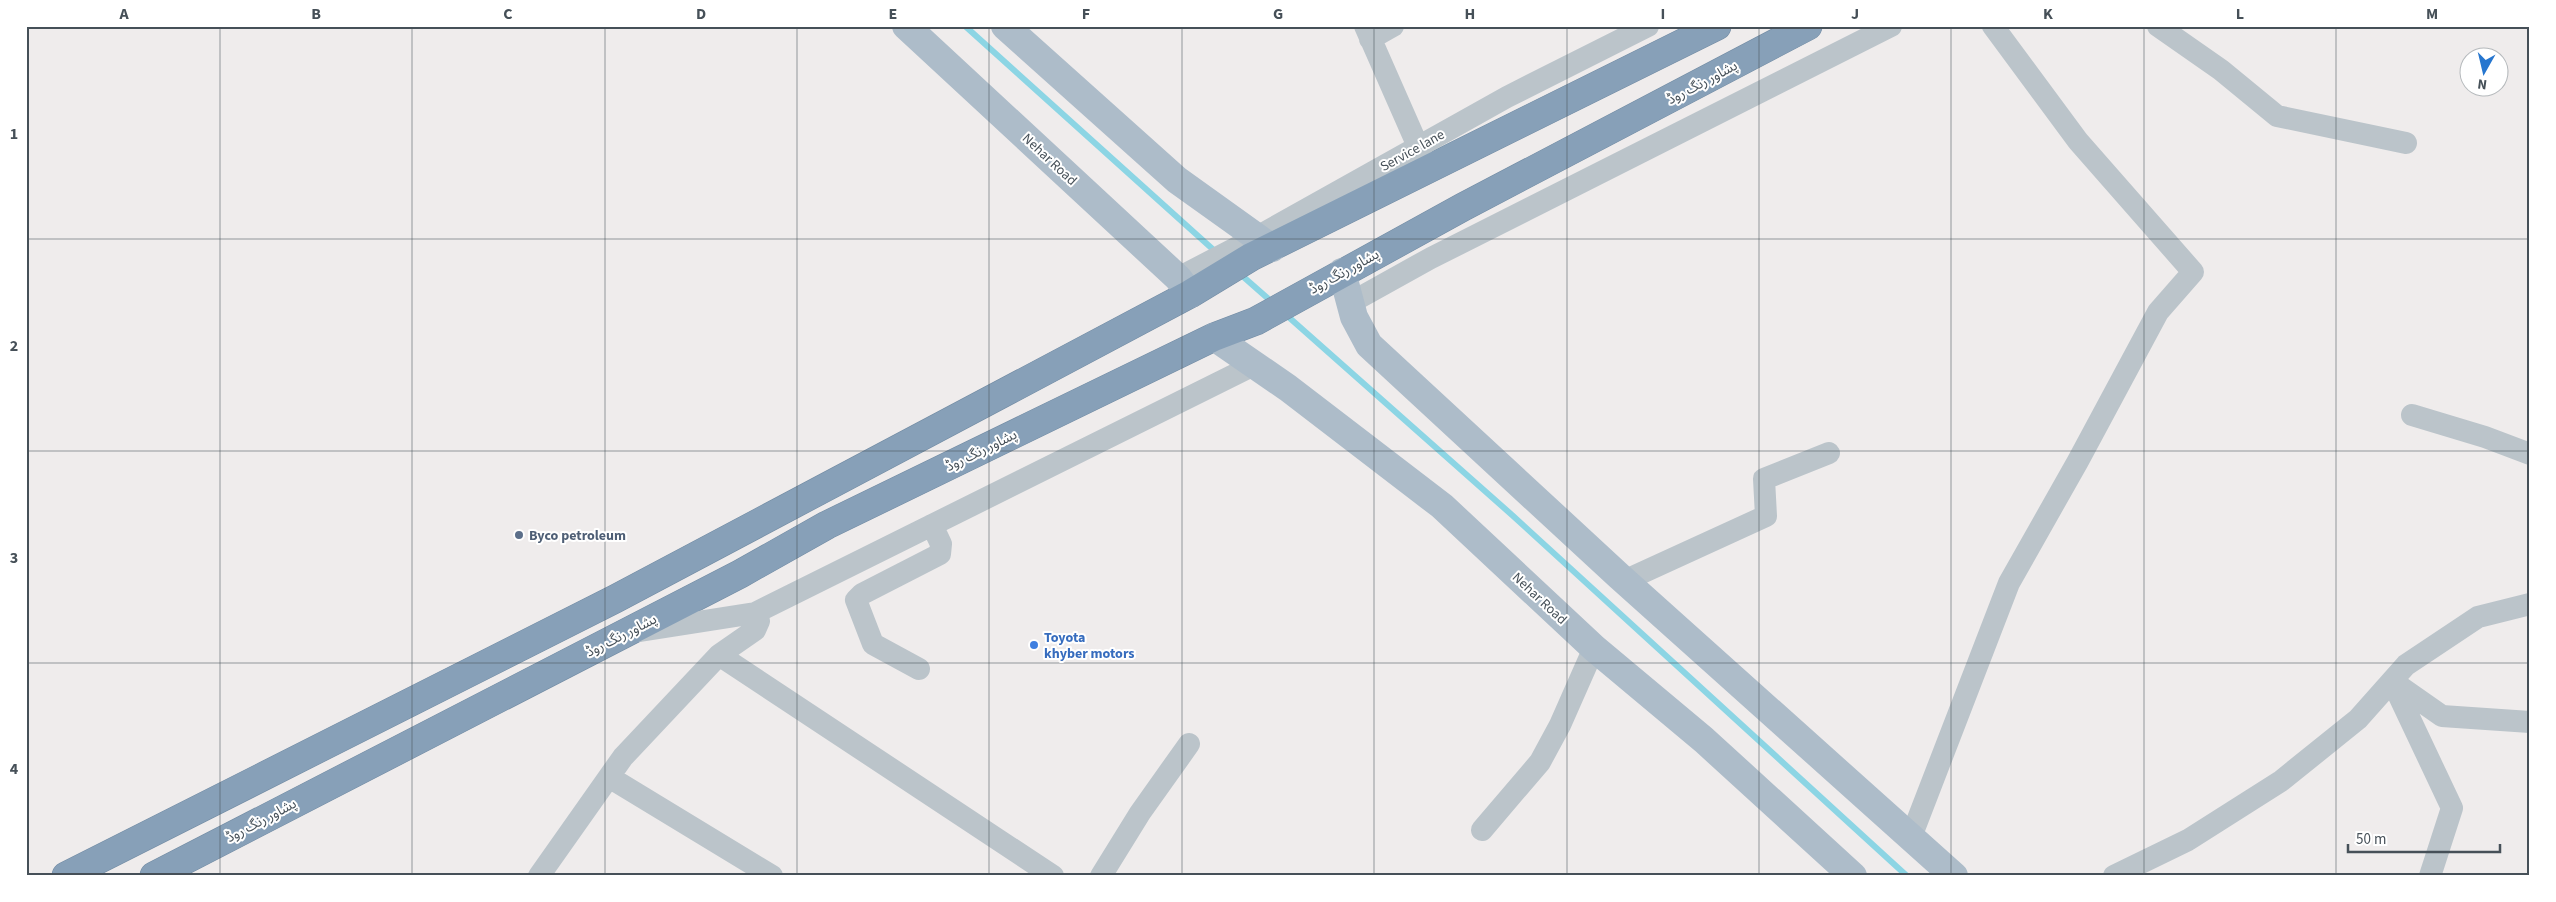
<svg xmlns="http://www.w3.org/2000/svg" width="2556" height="902" viewBox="0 0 2556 902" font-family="'Source Sans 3','Noto Sans Arabic',sans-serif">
<rect width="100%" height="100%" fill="#efecec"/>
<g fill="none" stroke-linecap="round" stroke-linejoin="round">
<path stroke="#8cd5e4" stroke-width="6" d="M965 26 1217 253
M1239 273 1273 303
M1284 313 1512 515 1907 876"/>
<defs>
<path id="highway" d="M66 876 615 599 1190 294 1251 257 1717 26
M154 876 740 574 827 525 1214 337 1256 321 1463 207 1808 26"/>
</defs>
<use href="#highway" stroke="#728ba3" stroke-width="29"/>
<path stroke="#bbc4ca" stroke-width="22" d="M1365 26 1424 160
M2158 26 2221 70 2277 116 2406 143
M1370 39 1393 26
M1178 278 1255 238 1507 97 1648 26
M1350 303 1431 258 1891 26
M2412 415 2485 437 2530 454
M1624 581 1766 516 1764 479 1829 453
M640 631 755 613 1254 365
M719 655 1053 876
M919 669 873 644 856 600 862 594 940 554 941 544 932 525
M2392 681 2452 808 2430 876
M2392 681 2442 716 2530 722
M609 777 772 876
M1482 830 1540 762 1560 725 1594 648
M1911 837 2009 583 2078 461 2158 312 2193 272 2078 141 1993 26
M539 876 623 757 719 655 755 630 759 621 755 613
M1101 876 1140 813 1189 744
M2114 876 2188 840 2281 781 2358 719 2406 665 2478 617 2530 604"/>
<path stroke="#adbcc9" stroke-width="28" d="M906 26 1178 278 1190 294
M1005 26 1177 180 1272 248
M1342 272 1354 317 1369 345 1619 576 1954 876
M1214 337 1288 388 1442 506 1594 648 1704 740 1853 876"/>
<use href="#highway" stroke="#87a0b8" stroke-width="28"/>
</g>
<path fill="none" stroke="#465058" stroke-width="1" stroke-opacity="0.55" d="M220 26V876M412 26V876M605 26V876M797 26V876M989 26V876M1182 26V876M1374 26V876M1567 26V876M1759 26V876M1951 26V876M2144 26V876M2336 26V876M26 239H2530M26 451H2530M26 663H2530"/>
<circle fill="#5c6f8a" stroke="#fff" stroke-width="2" cx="519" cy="535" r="5"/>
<circle fill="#3f7fe0" stroke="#fff" stroke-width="2" cx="1034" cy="645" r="5"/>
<g text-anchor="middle" stroke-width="4" stroke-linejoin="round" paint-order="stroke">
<g font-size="14" fill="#465058" stroke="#fff">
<text transform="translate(1702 82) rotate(-28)" y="5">پشاور رنگ روڈ</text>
<text transform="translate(1412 150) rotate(-29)" y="5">Service lane</text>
<text transform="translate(1050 159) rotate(43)" y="5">Nehar Road</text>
<text transform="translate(1344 271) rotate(-29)" y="5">پشاور رنگ روڈ</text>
<text transform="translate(981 450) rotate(-26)" y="5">پشاور رنگ روڈ</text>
<text transform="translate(1540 598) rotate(43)" y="5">Nehar Road</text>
<text transform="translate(621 635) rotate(-27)" y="5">پشاور رنگ روڈ</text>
<text transform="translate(261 820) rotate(-28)" y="5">پشاور رنگ روڈ</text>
</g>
<g font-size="14" font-weight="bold" fill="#4e5e75" stroke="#fff" text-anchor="start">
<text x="529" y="540">Byco petroleum</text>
</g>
<g font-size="14" font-weight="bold" fill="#366cbe" stroke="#fff" text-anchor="start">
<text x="1044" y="642">Toyota<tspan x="1044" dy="16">khyber motors</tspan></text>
</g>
</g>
<rect width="2556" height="902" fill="none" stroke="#ffffff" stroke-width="55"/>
<g transform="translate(2484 72) rotate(188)"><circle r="24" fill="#ffffff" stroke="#b5b9bc"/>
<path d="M0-4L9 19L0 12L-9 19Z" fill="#2676cf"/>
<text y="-8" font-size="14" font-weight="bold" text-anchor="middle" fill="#465058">N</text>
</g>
<path d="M2348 844v8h152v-8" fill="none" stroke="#465058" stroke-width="2.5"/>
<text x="2356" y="844" font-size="15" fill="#465058" stroke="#ffffff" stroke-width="4" paint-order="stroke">50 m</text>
<rect x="28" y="28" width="2500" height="846" fill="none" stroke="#465058" stroke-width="2"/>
<g font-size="16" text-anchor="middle" font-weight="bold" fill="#465058">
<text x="124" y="19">A</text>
<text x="316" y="19">B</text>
<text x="508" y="19">C</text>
<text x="701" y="19">D</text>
<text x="893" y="19">E</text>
<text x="1086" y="19">F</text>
<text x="1278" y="19">G</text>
<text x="1470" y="19">H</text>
<text x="1663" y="19">I</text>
<text x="1855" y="19">J</text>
<text x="2048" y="19">K</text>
<text x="2240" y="19">L</text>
<text x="2432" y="19">M</text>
<text x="14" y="139">1</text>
<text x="14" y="351">2</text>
<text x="14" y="563">3</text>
<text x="14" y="774">4</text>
</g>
</svg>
